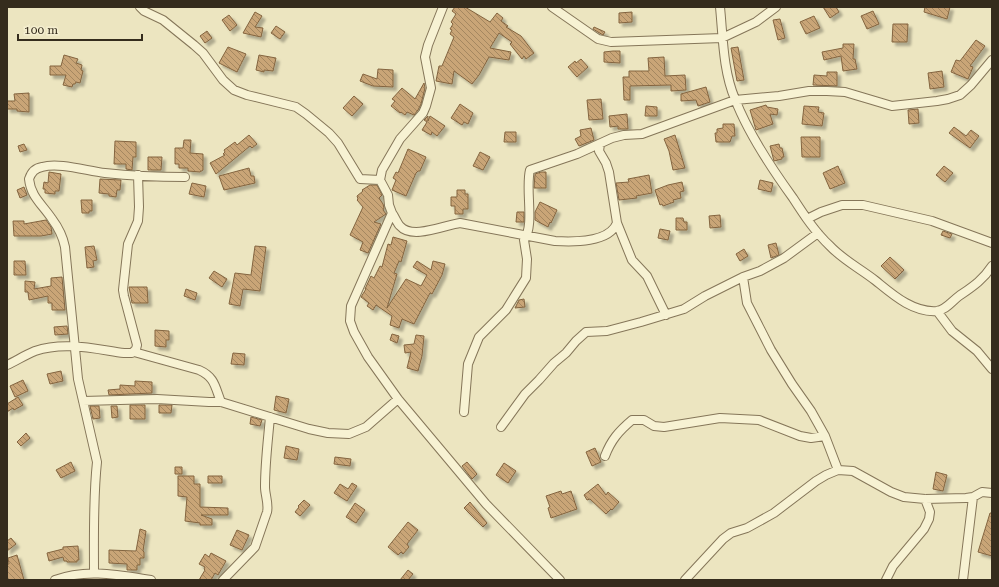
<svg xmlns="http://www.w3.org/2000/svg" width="999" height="587" viewBox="0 0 999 587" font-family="'Roboto Serif',serif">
<defs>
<pattern id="building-back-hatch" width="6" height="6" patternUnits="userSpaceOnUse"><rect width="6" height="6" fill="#c9a577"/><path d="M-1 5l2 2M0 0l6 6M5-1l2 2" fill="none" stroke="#a48761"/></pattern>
<filter id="shadow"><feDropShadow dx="3.5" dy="3.5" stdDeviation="1" flood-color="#0004"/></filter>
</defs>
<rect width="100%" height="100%" fill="#ece5c0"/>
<path fill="url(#building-back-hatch)" stroke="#83643f" filter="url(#shadow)" d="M455 7H465L490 22 497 13 503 18 501 21 508 26 506 27 521 36 534 53 526 59 524 56 522 59 510 44 512 42 499 33 490 48 511 52 509 60 489 57 479 75 472 84 454 71 452 84 436 81 439 66H442L454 37 450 34 452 30 450 29 453 24 451 22 456 14 452 11Z
M823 7H836L839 12 830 18Z
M925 7H950L947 19 924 12Z
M873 11 879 24 867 29 861 16Z
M255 12 262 16 255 27 263 28 261 37 243 33Z
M632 12V22L619 23V13Z
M229 15 237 25 230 31 222 20Z
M814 16 820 28 806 34 800 22Z
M780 19 785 38 778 40 773 20Z
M893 24H908L907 42H892Z
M276 26 285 32 280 39 271 33Z
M594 27 605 32 603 35 593 29Z
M207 31 212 38 205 43 200 36Z
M976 40 985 46 970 66 973 67 968 79 951 72 956 60 960 61Z
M843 44H854L853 59H855L857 69 843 71 841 56 824 60 822 52 843 48Z
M228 47 246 54 237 72 219 63Z
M738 47 744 80 737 81 731 48Z
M613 51H620V63L604 62V52Z
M64 55 78 59 76 63 82 65 81 70 83 71 80 83 76 82 75 84H73L72 87 63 85 66 75H50V66H61Z
M259 55 276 58 273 71 264 70V72L256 70Z
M664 57 665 76 685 75 686 90 671 91V85L630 86V100H624L623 77H629V71H649L648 58Z
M581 59 588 67 577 77 568 67 575 61 576 63Z
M378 69 393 70V87L373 86 360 81 363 74 377 79Z
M942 71 944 87 930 89 928 73Z
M827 72H837V86L813 85 814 75 827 76Z
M424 83 425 88 421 104 418 110 414 115 407 112 405 115 401 112 400 113 391 106 395 101 392 99 402 88 415 99Z
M706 87 710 102 698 106 696 100 681 101V94Z
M29 93V112L17 111V109H7V101H15L14 94Z
M354 96 363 104 352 116 343 108Z
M601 99 603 119 589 120 587 100Z
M460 104 473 113 468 124 464 122 462 125 451 118Z
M766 105 767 107 778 109 777 115 770 114 773 124 756 130 750 110Z
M646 106 657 107V116H645Z
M804 106 819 107 818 112 824 113 822 126 802 124Z
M918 109 919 123 909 124 908 110Z
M627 114 628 129H618V126L610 127 609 116Z
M428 116V121L430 116 445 126 437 136 432 132 431 135 422 130 427 122 424 120Z
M723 124H734L735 136H732L730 142H716L715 133H717V129L723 128Z
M954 127 966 136 971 130 979 136 970 148 949 133Z
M591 128 594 140 579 146 575 139 581 136 580 130Z
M505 132H516V142H504Z
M249 135 257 144 252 148 250 146 216 174 210 163 225 155 223 154 225 152 224 150 235 142 237 145Z
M675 135 685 168 673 170 669 151 664 139Z
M801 137H820V157H802Z
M184 140H191L190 153 203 154V170L200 172 188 171V168H179V164H175V148H183Z
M115 141 136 142V157H133L132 170 126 169V164H114Z
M24 144 27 150 20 152 18 146Z
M779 144 780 148H782L784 157H782V159L774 161 770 146Z
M408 149 426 157 420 171H418L416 173 406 196 392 190 396 180 393 178 396 172 398 173Z
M480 152 490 157 483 170 473 166Z
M148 157H162L161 170H148Z
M838 166 845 183 830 189 823 173Z
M944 166 953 173 945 182 936 175Z
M249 168 251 176H254L255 183 224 190 219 176Z
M49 172 61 174 59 191H55V194L45 193V189H43L44 182 48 183Z
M541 172H546V188H534L535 174Z
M649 175 652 193 636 196 637 198 619 200 616 183 629 182 628 179Z
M100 179 121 180 120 190H117L116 197 109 196V194L99 193Z
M760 180 773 183 771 192 758 189Z
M682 182 684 191 680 192 681 198 673 200 674 202 663 206 662 204 660 205 655 190 668 185Z
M192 183 206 186 204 197 189 194Z
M370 185H377L382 195 379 198 383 204 384 208 383 210 386 214 374 222 381 224 368 253 360 250 363 242 350 235 363 207 357 200 358 199 357 196 363 191 362 190Z
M24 187 27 195 20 198 17 190Z
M457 190H465V194H468V209H463V214H455V206H451V197H457Z
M81 200H92V211H89V213H82Z
M540 202 557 210 551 223 550 222 548 227 535 220V212Z
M517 212H524V222H516Z
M720 215 721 227 710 228 709 216Z
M676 218H683L684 222H687V230H676Z
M46 220 51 227 52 234 41 236H14L13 221H24V224Z
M660 229 670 231 668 240 658 238Z
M943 231 952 234 950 238 941 235Z
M393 237 407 241 401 262 399 261 394 273 397 274 387 308 406 279 421 286 427 275 413 267 417 261 431 270 433 261 445 264 442 275 432 294 430 293 414 324 402 319 399 328 390 325 392 316 376 305 373 310 367 306 369 303 361 297 366 289H365L371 276 374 278 380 266 382 267 388 244 391 245Z
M776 243 779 255 771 258 768 245Z
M94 246 97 260 93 261 94 267 87 268 85 247Z
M255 246 266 247 260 291 243 289 240 306 229 304 235 273 251 275Z
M744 249 748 256 740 261 736 254Z
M890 257 904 270 895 279 881 266Z
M14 261H25L26 275H14Z
M214 271 227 279 222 287 209 278Z
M62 277 65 310H52V303H48V296L29 300 28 292H25V281L35 282 34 289 51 286V278Z
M129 287H147L148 303H132Z
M186 289 197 293 195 300 184 296Z
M524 299 525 307 515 308 519 300Z
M67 326 68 334 55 335 54 327Z
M155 330 169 331V340H166V347L155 346Z
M392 334 399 336 397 343 390 340Z
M416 335 424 336 422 356 418 371 407 368 411 352 405 353 404 345 414 344Z
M233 353 245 354 244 365 231 364Z
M61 371 63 381 50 384 47 374Z
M23 380 28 391 15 397 10 386Z
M135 381 152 382V393L109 395 108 390 120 389V385L135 386Z
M276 396 289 399 286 413 274 410Z
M18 397 23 405 14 410 13 408 7 412V404Z
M130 405H145V419H130Z
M159 405H172L171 413H159Z
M90 406H99L100 418 93 419Z
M111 406H117L118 417 112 418Z
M251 417 262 420 260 426 250 424Z
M26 433 30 438 21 446 17 442Z
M286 446 299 449 297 460 284 458Z
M595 448 601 462 592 466 586 452Z
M335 457 351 459 350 466 334 464Z
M71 462 75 471 61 478 56 470Z
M467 462 477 474 472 479 462 466Z
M504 463 516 471 508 483 496 475Z
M175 467H182V474H175Z
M936 472 947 475 943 491 933 489Z
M178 476H194V484H200V507L228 508V515H201L212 519V525H200V523L185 521 187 497 178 496Z
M208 476H222V483H208Z
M352 483 357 486 347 501 334 493 340 484 348 489Z
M598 484 606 495 608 492 619 502 612 510 611 509 606 514 590 499 587 500 584 495Z
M561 491 562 494 571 491 577 509 551 518 548 508 550 507 546 496Z
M304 500 310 505 300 516 295 512 299 507 298 506Z
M470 502 487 523 483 527 464 508Z
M355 503 365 510 356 523 346 517Z
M990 513H992V556L978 552Z
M408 522 418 530 407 544 409 547 403 554 401 552 398 555 388 547Z
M140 529 146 531 143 551 144 552V558H140V565H137V570H127V564L109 563V550L136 551Z
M237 530 249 535 242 550 230 545Z
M11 538 16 544 7 551V541Z
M78 546 79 560H77V562H67V561H64L63 557 49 561 47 553 63 549V547Z
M211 553 226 561 218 575 215 573 211 580H199L205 570 204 569 205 567 199 564 205 554 209 557Z
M17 555 24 580H7V564H9L8 558Z
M408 570 413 574 408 580H400Z"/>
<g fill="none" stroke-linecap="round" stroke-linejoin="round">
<defs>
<path id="street" d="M140 7 144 11 163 20 194 45 203 53 223 80 234 90 247 95 296 107 306 114 329 133 338 143 360 179 380 180
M443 7 428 45 425 57 431 88 426 106 423 113 400 139 382 170 380 180 388 195 389 205 392 213 351 306 350 321 354 332 368 357 398 399 486 504 560 580
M552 7 598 39 611 42 722 38 756 22 776 7
M720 7C723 37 723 71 735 99 748 133 772 169 793 198 804 215 815 232 830 246 843 260 861 269 876 281 892 294 913 313 937 311 946 310 952 301 959 296 972 287 983 280 992 266
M600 144 599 151 606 163 609 172 617 223 632 260 647 276 666 315
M392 213C395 217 397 223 400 226 412 240 445 225 460 223L555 241C573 242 609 243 617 223
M807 219 821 212 842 205H863L932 221 992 243
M743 277 747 303 771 350 792 384 811 411 825 436 838 470
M937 311 952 331 977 351 992 369
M134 352 199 370C215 377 215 387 221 402
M7 365C16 361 25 355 35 351 64 341 95 349 124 353H132L136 349 137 345 124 296 123 290 128 244 138 221 139 207 138 175
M83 401 157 399 209 402H221L309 429 328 433 349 434 366 427 398 399
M464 412 468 364 479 337 506 310 526 278 527 259 524 240C535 225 525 189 530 170L577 154 612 138 624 135 642 134 735 100 779 96 809 91H827L845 92 892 106 937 101 948 99 960 95 971 85 992 60
M501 427 525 394 539 380 554 363 566 353 576 341 586 332 607 331 641 322 684 309 705 296 743 277 760 271 784 258 818 233
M605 456C611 440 619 431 632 420H644L654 426 664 427 720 418 759 420 800 436 811 438 825 436
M94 573C94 536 93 499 97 462L78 379 65 247C63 237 58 227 52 219 42 204 31 197 29 179 31 173 35 168 42 167 59 162 87 171 105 173 132 176 159 177 185 177
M55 580C86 568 119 575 151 580
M223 580 255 547 267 512C269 504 265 495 265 487 265 463 268 440 270 417
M685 580 723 539 731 533 747 528 774 513 816 481 826 475 838 470 853 471 891 492 904 497 925 499 966 498 973 497 982 492 992 493
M886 580 893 566 924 529 929 519 930 512 925 499
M963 580 973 497"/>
</defs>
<use href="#street" stroke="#857659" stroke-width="10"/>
<use href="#street" stroke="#f7f2d3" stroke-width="8"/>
</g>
<rect width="999" height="587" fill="none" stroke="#352c1d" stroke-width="16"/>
<path d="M18 34v6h124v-6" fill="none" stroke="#352c1d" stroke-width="2"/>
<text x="24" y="34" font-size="12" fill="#352c1d" stroke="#f4eecf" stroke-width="3" paint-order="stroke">100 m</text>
</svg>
